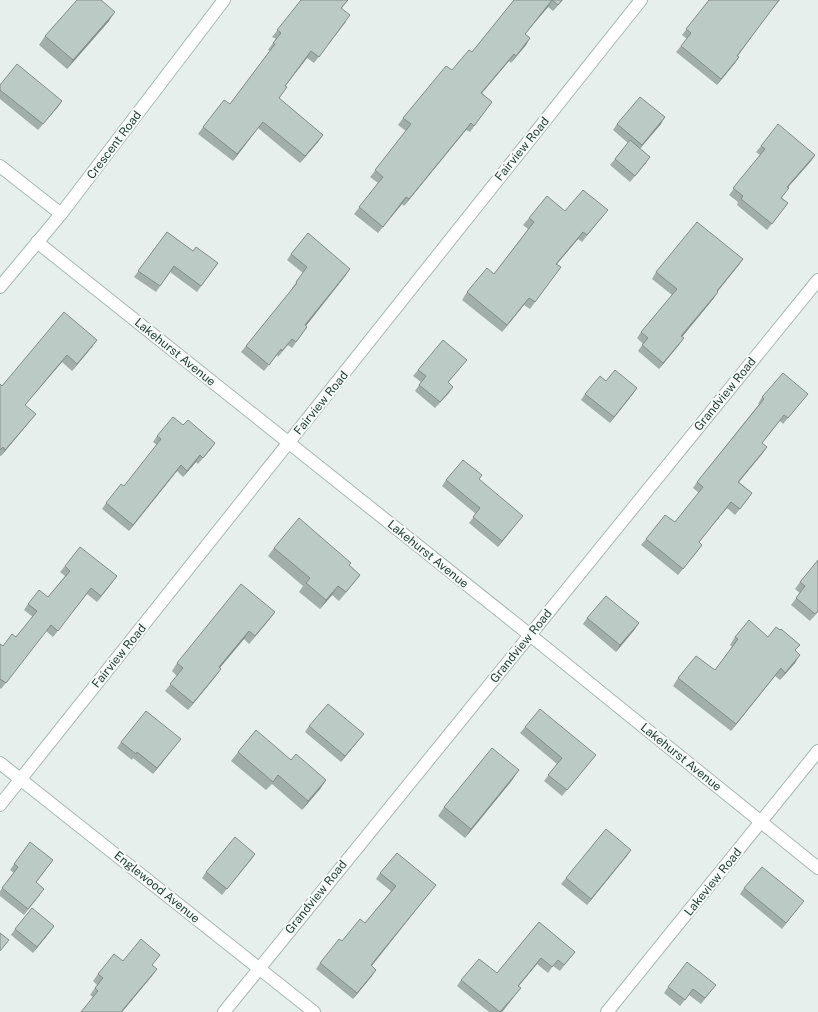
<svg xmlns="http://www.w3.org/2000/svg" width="818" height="1012" viewBox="0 0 818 1012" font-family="'Public Sans',sans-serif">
<rect width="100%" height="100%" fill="#e6efeb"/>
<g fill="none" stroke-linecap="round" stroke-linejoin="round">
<defs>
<path id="street" d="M0 166 61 214
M37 242 530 635 818 868
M0 763 314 1012
M0 805 641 0
M224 1012 818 280
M607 1012 818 751"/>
<path id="secondary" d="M0 287 61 214 224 0"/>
</defs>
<use href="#street" stroke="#a8b8b2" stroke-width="14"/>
<use href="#secondary" stroke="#a4bbb3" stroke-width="14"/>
<use href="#street" stroke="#fff" stroke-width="12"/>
<use href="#secondary" stroke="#fff" stroke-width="12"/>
</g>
<path fill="#a1aea9" d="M301 0H348L342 8 346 22 314 63 307 58 285 86 279 98 323 135 318 142 300 163 258 128 233 161 198 134 203 127 230 104 270 51 268 50 276 39 272 37Z
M514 0H563L553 11 548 7 525 34 530 38 526 45 511 63 509 61 482 93 492 102 470 132 466 130 404 206 402 204 378 233 354 214 378 183 370 177 406 131 398 125 403 118 452 70 472 52Z
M709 0H780L766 17 738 56 739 57 735 63 717 85 676 52 687 39 682 35Z
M109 21 67 69 39 45 45 36Z
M0 85 62 101 38 130 0 99Z
M617 124H661L640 148 646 163 630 182 610 165 628 143 613 130Z
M761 146 815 155 811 161 788 187 782 198 788 203 767 230 737 205 738 202 729 195 760 155 756 152Z
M565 211 602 217 582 242 578 239 557 264 561 267 530 309 524 305 502 332 462 300 467 292 494 274 528 229 523 225 529 218Z
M167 232 193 251 218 263 197 292 170 272 156 292 134 277Z
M291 254 346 275 306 326 307 327 292 348 288 345 278 357 277 355 264 371 241 352 292 289V288L303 273 287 260Z
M743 259 718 291 714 298 682 337 679 345 659 369 638 351 643 344 637 338 641 332 672 295 652 279 656 272Z
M97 340 92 347 72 371 62 362 25 405 31 420 1 456H0V384L2 386Z
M462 366 448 383 453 387 435 408 415 391 421 382 413 376 418 370Z
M606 381 637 388 610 423 581 400 585 394Z
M808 394 783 424 780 421 762 443 767 447 739 482 752 493 748 499 735 515 727 508 699 542 698 551 678 575 641 545 646 539 675 522 699 493 693 488 697 482 759 404H758L762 397Z
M183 425 215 443 198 464 196 462 183 477 177 471 129 531 102 509 106 503 124 486 157 445 153 442 157 436Z
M479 479 518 522 498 547 469 523 476 514 442 486 446 480Z
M274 548 349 565 360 575 354 583 339 601 332 595 320 609 299 592 303 586 268 556Z
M818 560V612L810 621 791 605 800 593 795 589 800 582Z
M65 566 117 576 97 602 87 594 53 637 46 631 1 689 0 688V644L3 646 16 637 33 617 24 610 28 604 48 597 65 576 60 572Z
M275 612 269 620 249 644 244 639 220 667 216 676 188 710 165 691 177 676 172 671 177 663Z
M587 618 635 629 616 652 583 624Z
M735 637H768L795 651V663L780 680 775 676 731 731 673 686 678 678 715 670 732 647 730 645Z
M309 726 359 740 341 762 305 732Z
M525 727 591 761 562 796 544 781 557 764 520 733Z
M181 739 153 774 133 758 132 760 117 748 121 742Z
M238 752 291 760 326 780 320 789 302 810 272 784 266 790 231 761Z
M513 779 465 838 438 816 444 807Z
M631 850 587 905 561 884 566 878Z
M255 854 222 895 202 878 206 872Z
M53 860 36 883 40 895 24 915 0 896V891L14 873 10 870 14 864Z
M380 873 436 885 371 966 372 976 353 999 316 969 320 963 342 941 365 923 391 891 376 879Z
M744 888 799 907 782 929 740 894Z
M539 922 575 952 560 971 553 966 548 973 537 964 518 986 521 988 502 1012H489L457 986 461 980 497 973Z
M54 926 33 953 11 935 15 929Z
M123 961 153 965 152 976 122 1012H81L93 997 90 995 97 985 93 981 98 974Z
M716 985 701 1004 689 995 680 1006 664 993 668 987Z"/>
<path fill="#838d89" d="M552 0 548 7 520 40 525 34Z
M115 12 109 21 67 69 73 60Z
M530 38 526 45 511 63 516 56Z
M311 51 307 58 280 93 285 86Z
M514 54 509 61 476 100 481 93Z
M739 57 735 63 717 85 721 79Z
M62 101 58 107 38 130 43 124Z
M665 117 661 124 638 151 642 145Z
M263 122 258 128 233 161 237 154Z
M471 123 466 130 404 206 409 199Z
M323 135 318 142 300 163 305 156Z
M815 155 811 161 783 193 787 187Z
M650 157 646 163 630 182 635 176Z
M406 197 402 204 378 233 383 227Z
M583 232 578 239 551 271 556 264Z
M743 259 739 265 713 297 717 291Z
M350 269 346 275 301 332 305 325Z
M718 292 714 298 677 343 681 336Z
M529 298 524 305 502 332 507 325Z
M684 338 679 345 659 369 663 363Z
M97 340 92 347 72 371 77 364Z
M67 355 62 362 20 411 25 405Z
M453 387 449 393 435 408 440 402Z
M637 388 633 394 610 423 614 417Z
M36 414 1 456 5 450Z
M215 443 211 449 198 464 203 458Z
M767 447 763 453 734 488 738 482Z
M200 455 196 462 183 477 187 471Z
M181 465 177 471 129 531 133 525Z
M731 502 727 508 694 548 699 542Z
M523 516 518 522 498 547 502 541Z
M117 576 112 583 97 602 101 596Z
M338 586 332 595 320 609 326 600Z
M275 612 269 620 249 644 255 636Z
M639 623 635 629 616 652 620 645Z
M249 631 244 639 214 675 219 667Z
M800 655 795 663 780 680 785 673Z
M781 668 775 676 731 731 736 724Z
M221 669 216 676 188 710 193 703Z
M364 734 359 740 341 762 345 756Z
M181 739 176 745 153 774 157 768Z
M519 770 513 779 465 838 471 829Z
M326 780 320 789 302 810 308 801Z
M631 850 627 856 587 905 591 899Z
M255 854 251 860 222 895 227 889Z
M436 885 431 891 367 972 371 965Z
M54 926 50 932 33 953 37 947Z
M541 958 537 964 514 992 518 986Z
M157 969 152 976 122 1012H121Z
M376 970 372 976 353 999 357 993Z
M521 988 516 994 502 1012H501Z"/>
<path fill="#bbcac4" stroke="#838d89" d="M77 0H101L115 12 73 60 45 36Z
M301 0H348L341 8 350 15 319 57 311 51 285 86 287 87 279 98 323 135 305 156 263 122 237 154 203 127 224 100 230 104 275 44 273 43 281 33 277 30Z
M514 0H552L525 34 530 38 516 56 514 54 481 93 492 102 474 126 471 123 409 199 406 197 383 227 359 207 383 177 375 170 411 124 403 118 446 66 452 70 469 50 472 52Z
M552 0H562L558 5Z
M709 0H779L737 56 739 57 721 79 681 46 691 33 686 29Z
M17 64 62 101 43 124 0 90V85Z
M640 97 665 117 642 145 617 124Z
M778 124 815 155 787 187 789 188 781 198 788 203 772 224 741 199 743 196 733 188 765 149 761 146Z
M630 140 650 157 635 176 615 159Z
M583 190 608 210 587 235 583 232 556 264 561 267 535 302 529 298 507 325 467 292 487 268 494 274 534 222 529 218 547 196 565 211Z
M697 222 743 259 717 291 718 292 681 336 684 338 663 363 642 345 648 338 641 332 677 289 656 272Z
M167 232 193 251 196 247 218 263 201 286 174 266 160 286 138 271Z
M308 233 350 269 305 325 307 327 296 342 292 339 282 351 281 349 269 365 246 346 297 283 296 282 307 267 291 254Z
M64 312 97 340 77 364 67 355 25 405 36 414 5 450 3 447 0 450V384L2 386Z
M443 340 467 360 448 382 453 387 440 402 419 385 426 376 418 370Z
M615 370 637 388 614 417 585 394 600 376 606 381Z
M783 373 808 394 788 418 784 415 762 443 767 447 738 482 752 493 740 509 731 502 699 542 702 545 683 569 646 539 665 515 675 522 703 487 697 482 764 399 762 397Z
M173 417 183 425 188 420 215 443 203 458 200 455 187 471 181 465 133 525 106 503 121 484 124 486 161 439 157 436Z
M463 460 482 475 479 479 523 516 502 541 473 517 480 508 446 480Z
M299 518 351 563 349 565 360 575 346 592 338 586 326 600 306 583 310 578 274 548Z
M80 547 117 576 101 596 91 588 58 631 51 625 6 683 0 679V644L3 646 12 634 16 637 37 611 28 604 39 590 48 597 70 571 65 566Z
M818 560V611L815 614 796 598 805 586 800 582Z
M241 584 275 612 255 636 249 631 219 667 221 669 193 703 170 684 183 668 177 663Z
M606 596 639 623 620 645 587 618Z
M749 620 768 637 776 627 780 630 781 629 800 645 795 650 800 655 785 673 781 668 736 724 678 678 696 656 715 670 738 639 735 637Z
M328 704 364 734 345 756 309 726Z
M540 709 596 755 567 790 548 775 562 758 525 727Z
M146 711 181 739 157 768 137 752 136 754 121 742Z
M256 730 291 760 296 754 326 780 308 801 278 775 273 782 238 752Z
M492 748 519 770 471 829 444 807Z
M606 829 631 850 591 899 566 878Z
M235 837 255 854 227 889 206 872Z
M30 842 53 860 36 882 44 889 28 909 2 888 18 867 14 864Z
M397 853 436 885 371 965 376 970 357 993 320 963 339 939 342 941 360 919 365 923 396 886 380 873Z
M762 867 804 901 786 923 744 888Z
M32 908 54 926 37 947 15 929Z
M539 922 575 952 564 965 558 960 552 967 541 958 518 986 521 988 500 1012 461 980 479 959 497 973Z
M0 933 9 940 0 951Z
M141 939 160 955 152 965 157 969 121 1012H81L98 991 95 988 103 978 98 974 114 954 123 961Z
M687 962 716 985 705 998 693 989 685 1000 668 987Z"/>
<g text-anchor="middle" stroke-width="4" stroke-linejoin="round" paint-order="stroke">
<g font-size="12" fill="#24423a" stroke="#f7fbf9">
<text transform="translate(114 145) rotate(-53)" y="4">Crescent Road</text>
<text transform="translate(522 149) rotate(-51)" y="4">Fairview Road</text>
<text transform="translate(175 352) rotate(39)" y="4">Lakehurst Avenue</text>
<text transform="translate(725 394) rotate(-51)" y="4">Grandview Road</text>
<text transform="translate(321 403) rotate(-51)" y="4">Fairview Road</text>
<text transform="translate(428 554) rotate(39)" y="4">Lakehurst Avenue</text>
<text transform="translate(521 646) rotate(-51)" y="4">Grandview Road</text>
<text transform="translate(119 656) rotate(-51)" y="4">Fairview Road</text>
<text transform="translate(681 757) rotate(39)" y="4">Lakehurst Avenue</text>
<text transform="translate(713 882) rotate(-51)" y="4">Lakeview Road</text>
<text transform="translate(157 887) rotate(39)" y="4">Englewood Avenue</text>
<text transform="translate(316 897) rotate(-51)" y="4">Grandview Road</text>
</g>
</g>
</svg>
